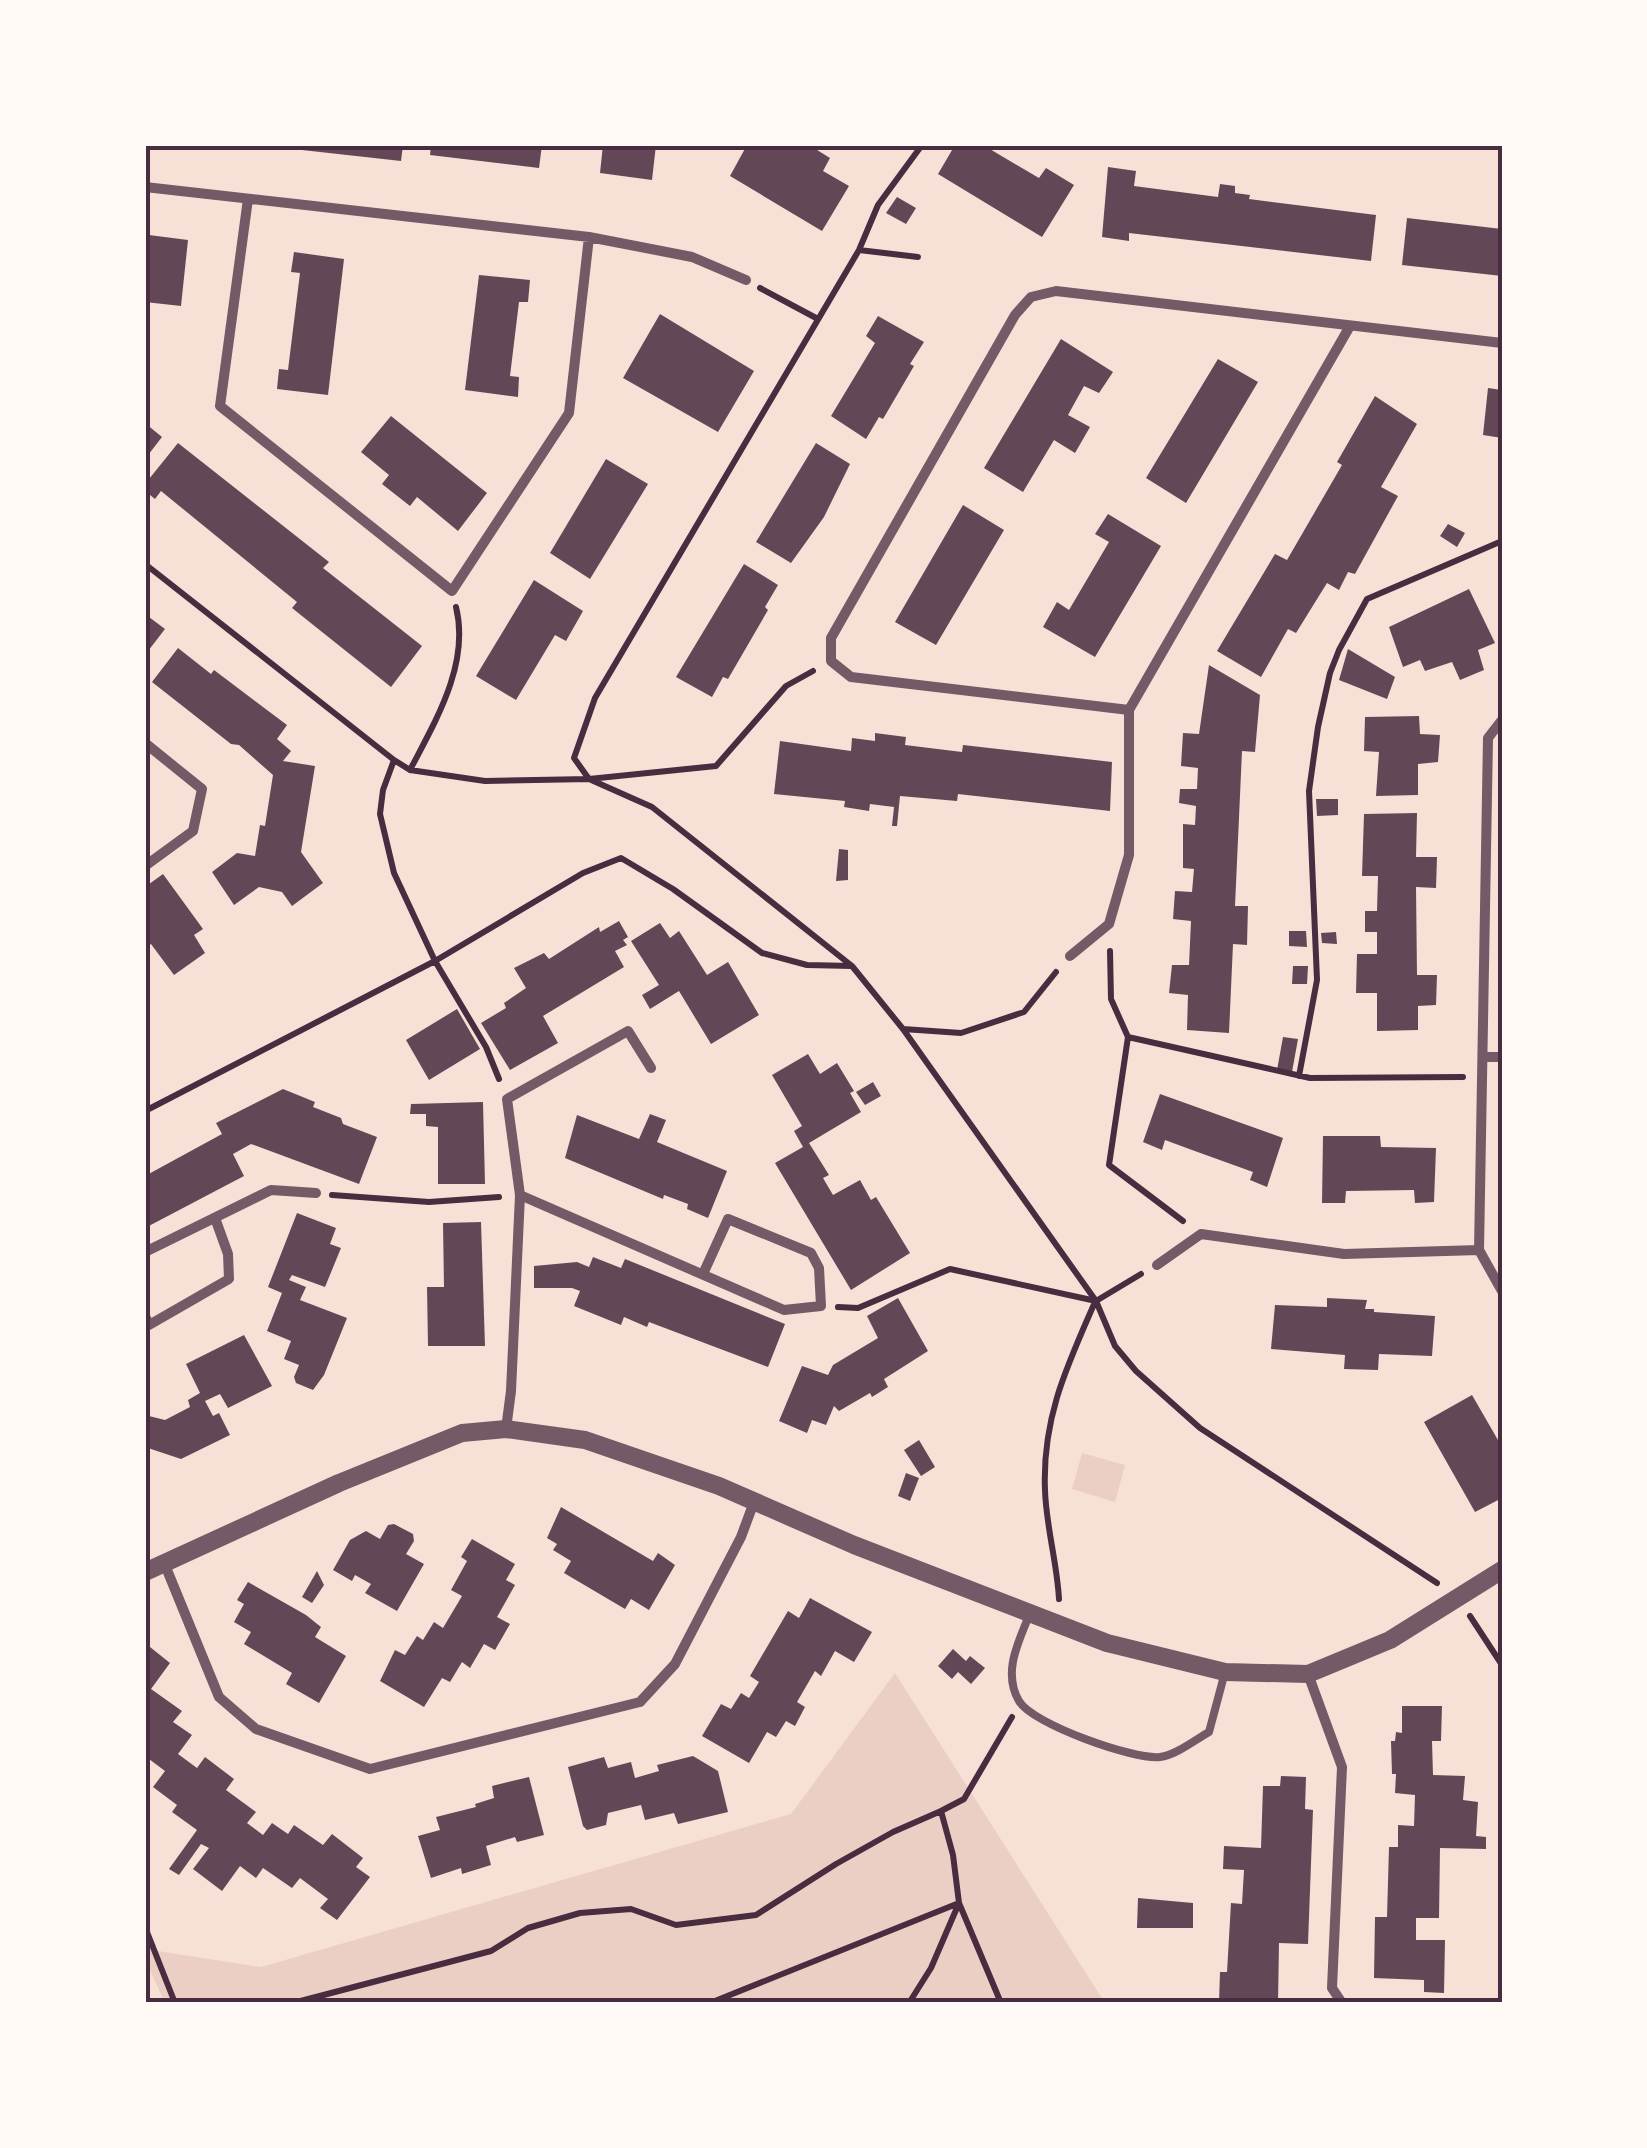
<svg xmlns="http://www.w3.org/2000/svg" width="1647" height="2148" viewBox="0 0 1647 2148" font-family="Merriweather,serif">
<rect width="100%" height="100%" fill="#f7e1d7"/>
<path fill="#ebcfc5" d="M1082 1453 1125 1465 1115 1502 1072 1489Z
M895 1673 1105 2003H165L145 1959V1949L261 1967 791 1814Z"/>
<path fill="#644757" d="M293 145H403L401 161 293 149Z
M431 145H542L539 168 430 155Z
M603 145H656L652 180 600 173Z
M747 145H809L830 158 823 171 849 186 822 231 730 176Z
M955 145H983L1039 178 1046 168 1074 185 1042 237 938 174Z
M1108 167 1136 171 1134 186 1218 197 1220 184 1235 186V193L1250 195 1249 199 1376 215 1371 261 1129 233V241L1102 237Z
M897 197 916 208 906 224 886 213Z
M1407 218 1502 229V276L1402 265Z
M149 235 188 240 181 306 145 302V246H148Z
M294 252 344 259 328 395 277 389 279 369 288 370 300 273 291 272Z
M479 275 530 280 528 302H519L510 376 519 377 518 397 465 390Z
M660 314 754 371 718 432 623 378Z
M878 316 924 342 910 364 914 366 883 419 879 417 866 439 831 416 875 343 866 336Z
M1061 339 1113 372 1099 393 1084 386 1068 415 1090 427 1075 453 1054 440 1023 492 984 468Z
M1218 359 1258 382 1186 503 1146 478Z
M1488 388 1502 390V438L1483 435Z
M1375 396 1417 424 1381 487 1398 496 1355 574 1348 572 1339 590 1327 583 1296 633 1288 629 1261 677 1217 651 1275 554 1287 560 1342 465 1337 462Z
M391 416 487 493 458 531 417 497 410 506 382 484 389 475 361 452Z
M145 423 162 437 145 459Z
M178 443 329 562 323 568 422 646 391 687 292 608 297 602 161 491 155 499 145 491V484Z
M816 443 850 464 824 517 791 563 756 542Z
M606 459 648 484 590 579 550 553Z
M963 505 1004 530 936 645 895 622Z
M1108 514 1161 546 1095 657 1043 627 1057 602 1069 610 1109 542 1095 534Z
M1448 524 1465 533 1457 547 1440 536Z
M744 564 778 585 765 607 768 610 728 679 723 677 712 697 676 677Z
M534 580 583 611 566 641 555 635 516 700 476 676Z
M1469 589 1495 643 1478 650 1484 670 1460 680 1452 662 1425 671 1420 660 1403 667 1389 627Z
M145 614 165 629 145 655Z
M178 648 211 674 214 670 287 725 277 739 291 751 283 761 315 766 301 852 323 883 292 906 282 892 259 887 234 905 212 872 237 853 255 856 260 825 265 826 273 775 239 745 231 744 152 682Z
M1348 649 1395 677 1387 699 1339 680Z
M1209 665 1260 695 1255 752 1242 751 1235 906H1248L1247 945 1233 944 1229 1033 1187 1030 1188 995 1169 993 1172 965H1189L1191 921 1173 919 1175 891 1192 892 1194 869 1183 868V824L1195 825 1196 806 1179 803 1180 789H1197L1198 768 1181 766 1183 733 1199 734Z
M1419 716 1420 734 1440 735 1438 762 1418 764V795L1376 796 1379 752 1364 751 1365 717Z
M875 733 906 737 905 745 962 752 963 745 1112 762 1110 811 958 794 957 801 900 796 897 826H892L894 807 870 804 869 811 844 807 845 801 774 794 780 741 851 751 852 738 875 741Z
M1316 799H1338V815L1317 816Z
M1417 813 1416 857H1437L1436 888 1416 887 1417 975H1437L1436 1005 1418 1006V1030L1377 1031V993H1356L1357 954H1377V932H1365V911H1377L1378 876H1362L1364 814Z
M839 849 848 850V880L836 881Z
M163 874 203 929 194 935 205 953 174 975 151 944 145 948V887Z
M619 921 628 937 623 940 627 945 615 951 624 967 543 1016 558 1043 510 1070 481 1023 506 1008 504 1003 526 988 514 968 544 953 549 959 599 927 600 932Z
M660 923 670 938 679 931 707 975 728 962 759 1015 711 1044 679 991 650 1009 642 995 659 985 631 941Z
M1289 931H1306L1307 947 1289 946Z
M1336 932 1337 944 1322 943 1321 933Z
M1293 966H1308L1307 984H1292Z
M457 1009 480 1049 429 1080 406 1040Z
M1283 1037 1298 1039 1292 1072 1277 1070Z
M808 1054 820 1074 837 1063 854 1091 850 1093 861 1112 809 1143 829 1175 823 1178 833 1195 860 1180 871 1200 876 1197 910 1253 851 1290 775 1163 803 1147 794 1131 802 1126 772 1075Z
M873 1082 881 1096 865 1105 856 1092Z
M283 1089 315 1102 313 1107 341 1118 343 1124 377 1137 359 1184 251 1144 233 1154 244 1176 145 1228V1176L222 1134 216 1123Z
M1160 1094 1283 1138 1267 1187 1250 1180 1253 1172 1192 1150 1165 1140 1162 1150 1143 1142Z
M483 1102 485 1184H438V1127L426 1126V1114H410L411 1104Z
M650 1114 666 1120 657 1142 727 1171 708 1218 687 1209 688 1204 664 1195 663 1199 565 1158 577 1115 639 1139Z
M1323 1136H1380L1381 1147 1436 1148 1434 1202 1415 1203 1414 1190 1346 1191 1345 1203H1322Z
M297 1213 336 1228 330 1244 341 1248 325 1287 292 1275 289 1280 306 1287 300 1300 347 1318 324 1375 313 1390 296 1383 294 1377 299 1365 284 1359 291 1341 267 1331 282 1293 268 1287Z
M481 1222 485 1346H428L427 1287H444L443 1223Z
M593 1257 621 1268 625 1259 785 1324 768 1367 649 1322 647 1327 624 1317 621 1325 574 1306 580 1291 572 1288H534V1266L577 1262 589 1267Z
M898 1298 928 1351 884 1379 888 1387 872 1397 870 1393 839 1411 834 1406 826 1425 812 1420 807 1433 779 1421 802 1366 828 1375 833 1365 878 1338 867 1316Z
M1327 1298 1367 1300 1365 1309H1374V1312L1435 1316 1432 1356 1379 1354 1378 1370 1344 1369 1345 1355 1271 1349 1275 1305 1327 1307Z
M244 1335 272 1386 228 1408 220 1394 205 1401 213 1416 219 1413 230 1435 181 1459 145 1447V1415L165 1420 190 1407 188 1400 200 1393 186 1364Z
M1472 1395 1502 1447V1498L1475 1512 1424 1422Z
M919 1440 935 1467 921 1476 904 1450Z
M906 1473 919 1478 910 1501 898 1496Z
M561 1507 653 1561 658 1553 675 1565 649 1610 631 1599 625 1609 564 1573 571 1561 553 1550 557 1544 547 1538Z
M394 1524 413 1534 414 1541 406 1554 424 1564 397 1611 365 1593 371 1584 355 1575 352 1581 333 1570 350 1540 366 1531 380 1539 388 1525Z
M472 1539 515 1564 506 1580 515 1585 497 1617 510 1624 495 1650 484 1644 470 1668 462 1662 450 1682 442 1678 424 1707 380 1681 395 1650 405 1655 417 1636 423 1640 434 1622 443 1628 462 1596 451 1590 467 1561 461 1557Z
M317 1571 324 1585 312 1603 302 1597Z
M248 1582 306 1615 321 1627 315 1637 346 1656 319 1703 286 1684 292 1673 244 1644 251 1632 234 1622 244 1604 237 1600Z
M810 1598 872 1632 854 1662 835 1651 821 1676 815 1671 797 1702 805 1707 795 1726 786 1721 776 1737 767 1732 749 1763 702 1736 721 1704 731 1709 741 1693 749 1698 759 1682 750 1676 788 1611 799 1618Z
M145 1643 170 1663 151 1689 182 1711 173 1722 192 1735 178 1754 197 1768 205 1757 234 1779 226 1790 256 1812 247 1823 263 1835 272 1823 288 1834 294 1825 323 1845 332 1834 363 1858 356 1867 370 1877 337 1920 320 1908 328 1899 300 1878 292 1888 263 1868 256 1878 240 1866 222 1891 193 1869 209 1848 201 1844 179 1875 169 1869 197 1830 172 1812 177 1805 153 1787 165 1771 145 1756Z
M953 1649 966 1661 970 1656 985 1668 971 1684 958 1672 952 1679 938 1666Z
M1402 1706H1442L1441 1741H1432L1433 1775 1465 1776 1463 1800 1478 1802 1476 1836 1486 1837V1849L1440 1848 1439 1918H1416V1940H1445L1444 1993 1424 1992V1980L1374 1978 1375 1917H1387L1389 1847H1398V1825L1414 1826 1415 1795 1395 1793 1396 1774H1392L1391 1741H1395L1396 1732 1402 1733Z
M693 1756 718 1771 728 1812 678 1824 674 1813 645 1820 641 1805 608 1813 606 1825 587 1830 583 1826 568 1767 604 1757 608 1768 631 1762 635 1778 659 1771 657 1765Z
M1281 1776 1306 1777 1305 1809 1313 1810 1308 1944 1279 1943 1278 2003H1219L1220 1972H1227L1231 1903 1242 1904 1244 1870 1223 1869 1224 1846 1261 1848 1263 1786H1280Z
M529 1777 544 1835 517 1842 515 1837 486 1846 491 1865 462 1874 461 1868 431 1878 418 1836 440 1830 436 1817 476 1807 475 1804 494 1798 492 1786Z
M1138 1898 1193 1903V1928H1137Z"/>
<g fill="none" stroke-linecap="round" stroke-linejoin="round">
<path stroke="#4a2c40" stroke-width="6" d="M859 250 918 257
M760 288 818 319
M145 564 394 760 383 790 380 814 394 873 435 961 486 1047 499 1079
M394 760 410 770 485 781 589 779 716 766 786 686 813 671
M410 770C436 720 470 664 456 607
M1110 951 1111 999 1128 1037 1109 1165 1183 1221
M852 966 652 807 589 779 574 758 595 698 859 250 878 205 922 145
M903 1029 961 1033 1024 1012 1056 972
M1128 1037 1310 1078 1463 1077
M1299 1076 1317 980 1309 791 1318 727 1330 673 1339 650 1367 599 1502 541
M145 1111 435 961 583 873 621 858 673 889 762 953 807 965 852 966 903 1029 1096 1301 1115 1346 1136 1371 1200 1428 1437 1583
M332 1195 429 1202 499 1197
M838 1307 858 1308 950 1269 1096 1301 1141 1274
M1059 1599C1057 1562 1046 1526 1045 1490 1042 1418 1067 1366 1095 1302
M1470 1616 1502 1665
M145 1927 175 2003
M293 2003 491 1951 528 1928 580 1913 631 1909 676 1925 756 1915 836 1864 893 1832 941 1811
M710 2003 959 1903 931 1968 909 2003
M1001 2003 959 1903 953 1855 941 1811 964 1799 1012 1717"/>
<path stroke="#755966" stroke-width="8" d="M1030 1613C1019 1641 1002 1672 1019 1701 1032 1724 1134 1760 1160 1757 1176 1755 1195 1740 1209 1732L1225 1672"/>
<path stroke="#755966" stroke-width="10" d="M145 187 589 237 692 257 746 280
M248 199 220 406 452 591 569 413 589 237
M1129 710 851 677 831 661V638L1015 315 1031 297 1056 291 1502 343
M1502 720 1488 738 1479 1250 1502 1291
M145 743 202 789 193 831 145 866
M1070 956 1109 924 1129 855V710L1350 326
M1484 1057H1502
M520 1195 784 1310 821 1306 819 1268 811 1253 728 1219 703 1274
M145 1252 271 1190 316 1193
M1157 1265 1201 1234 1344 1254 1479 1250
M145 1316 149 1325 229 1279 228 1254 215 1218
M506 1429 511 1391 520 1195 507 1099 628 1031 651 1068
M165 1565 219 1697 256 1729 370 1769 640 1702 675 1664 741 1537 754 1502
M1308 1674 1342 1767 1332 1988 1342 2003"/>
<path stroke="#755966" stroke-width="18" d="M145 1572 339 1483 462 1433 506 1429 585 1440 719 1486 854 1545 1107 1643 1225 1672 1308 1674 1390 1640 1502 1570"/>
</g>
<rect width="1647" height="2148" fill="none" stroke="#fffaf5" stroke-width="295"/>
<rect x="148" y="148" width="1352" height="1852" fill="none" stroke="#4a2c40" stroke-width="4"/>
</svg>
